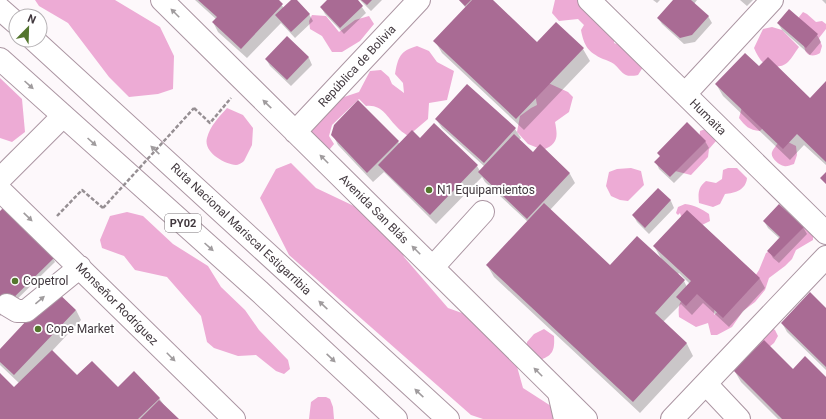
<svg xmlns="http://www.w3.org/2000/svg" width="826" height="419" viewBox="0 0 826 419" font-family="Roboto,sans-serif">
<rect width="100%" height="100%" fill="#fdf8fb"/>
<path fill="#edabd5" d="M35 0H115L160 27 174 56 173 89 158 94 129 97 109 77 68 23 39 6Z
M555 0H585L615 36 614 43 628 48 645 64 638 75C623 78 624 73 614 64 611 62 607 60 603 59 588 52 584 46 581 30L584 25 578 19 559 21 552 13Z
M803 12 807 14 816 22 822 21 826 24V29L819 38 822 46 820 53C816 56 809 57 806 52 804 49 799 21 799 17Z
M312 15 326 16 339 32 355 20 369 16 374 24 360 41 342 52H332L322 36 310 29 309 21Z
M772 27 782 30 799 47C795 52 792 58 788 62 784 66 780 66 776 67 764 69 758 57 754 48L763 29Z
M417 46 429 51 437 62 454 71 447 100 429 103 428 119 408 136C404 133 399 130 396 126 387 117 382 104 366 106L359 99 332 125 329 136 334 144 325 155 310 134 335 100 359 92 370 71 381 70 389 77 392 84 404 93 403 83 395 74C398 57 400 51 417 46Z
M0 78 22 99 25 132 12 142 0 138Z
M546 82 568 92 573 97 569 112 555 122C558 137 558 144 543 150L528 144 517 132 520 116 531 108 537 105 535 94Z
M742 107 764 127 760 131C749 130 745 126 739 118Z
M227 108 243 115 253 128 252 145 244 161C242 163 238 165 236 165 224 164 203 152 207 138 210 126 219 117 227 108Z
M711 127 715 132 716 141 709 149 708 157 691 175 675 171 699 141 700 131Z
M786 141 796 146 797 155 794 164C790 165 787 167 784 166 779 165 770 158 772 152 773 149 776 146 777 144Z
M291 163 316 188 394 225 404 257 448 308 495 325 509 338 523 388 551 406 557 419H483L471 415 289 255 260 198 276 169Z
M631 168 641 171 644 185 628 201 620 200 611 196 606 186 609 172 617 169Z
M728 168H737L747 178C746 190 735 193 725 194L720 204 713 207 699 203C698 194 698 187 706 181L716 183 722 179 723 170Z
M685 204C694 205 702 209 709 214L710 221 698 227 682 219 680 213 678 215 676 213 678 207Z
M127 212 143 216 173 244 208 266 221 287 245 310 259 330 288 360 290 369 284 374 276 371 256 355 238 356 214 348 207 342 201 316 167 277 135 270 124 256 102 248 100 240 110 216Z
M801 219 813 234V240L796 250 792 259 785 266 769 278 765 290 755 302 743 311 732 327 717 335H711L708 323 696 327 679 317C677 299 684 297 699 291L715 302 714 315 752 281 759 270 766 253 774 249 792 225Z
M767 325 775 330 778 336 774 343 755 359 739 362Z
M544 329 554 336C555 352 552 356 537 361L527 350V342L534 334Z
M318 397H326L330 399 333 407 334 419H309L311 402Z"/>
<path fill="#0003" fill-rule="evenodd" d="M195 0H277L284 8 292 0H295L309 14 313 21 295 38 281 23 247 58 218 32 213 22 216 19Z
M328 0H357L366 13 344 34 325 14 321 7Z
M360 0H382L371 11Z
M459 0H492L537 43 583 49 590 61 524 130 442 53 435 41 466 8Z
M653 0H660L657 3Z
M674 0H697L694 4 708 16 712 23 695 42 684 44 662 24 658 18Z
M740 0H753L747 6Z
M822 0H826V4Z
M789 10 817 35 821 42 810 55 782 30 778 23Z
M287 38 309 58 312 65 291 86 270 66 266 59Z
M759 68 810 99 826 83V165L804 145 790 160 723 96 716 84Z
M358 102 400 144 420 139 434 125 477 166 480 171 485 167 442 128 436 119 515 129 521 138 519 140 533 153 540 145 570 174 575 183 550 210 610 266 662 260 654 246 687 211 760 279 765 288 729 327 703 303 692 315 681 304 663 322 687 344 693 356 640 413 494 277 487 265 528 222 485 182 482 177 436 224 384 172 373 182 338 145 333 135ZM679 273 690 284 687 287 684 281 677 275Z
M705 141 709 148 674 183 659 169 656 162 661 157Z
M658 189 671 201 674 208 649 234 637 222 633 215Z
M0 212 53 258 55 262 0 316Z
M764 221 803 227 807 234 779 263 773 258 769 251 780 239 768 228Z
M826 309V370L787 332 782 323Z
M76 310 81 320 52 351 77 377 159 398 164 405 177 419H0V374L14 388 19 383 0 365V350Z
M734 370H793L826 379V419H778L741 382Z"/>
<path fill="#a96b94" d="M198 0H279L283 4 241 49 212 22 217 17Z
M291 0H297L310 14 291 32 275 15Z
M327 0H358L363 6 340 28 320 7Z
M361 0H372L367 5Z
M459 0H471L465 6Z
M472 0H493L537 42 556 22 584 48 516 119 433 41Z
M673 0H691L709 16 692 35 680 38 657 18Z
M789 9 818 34 806 48 777 23Z
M287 36 309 57 287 80 265 59Z
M745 53 759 66 768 57 810 98 826 81V162L797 134 783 149 715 84Z
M467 84 516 128 484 163 435 119Z
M358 100 399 141 367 173 331 135 334 125Z
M687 122 706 141 670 177 654 162 660 156 657 153Z
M434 123 478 165 430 215 378 165 412 130 420 138Z
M514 134 533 152 540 144 570 173 527 219 478 172Z
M826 172V184L820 178Z
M658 188 671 200 645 228 632 215Z
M544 203 610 265 637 236 685 280 655 313 687 343 633 402 486 265Z
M779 204 804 227 774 257 767 251 780 237 763 221Z
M3 208 54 258 0 311V211Z
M687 210 760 278 723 318 697 294 686 306 676 297 691 281 653 246Z
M55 290 76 310 14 375 0 362V349Z
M810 292 826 308V367L781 323Z
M764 340 793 369 805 356 826 377V419H782L733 370Z
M52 350 77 375 92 361 118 387 134 371 160 398 138 419H0V373L14 387Z
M159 400 179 419H140Z"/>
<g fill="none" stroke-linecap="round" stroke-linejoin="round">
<defs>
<path id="minor" d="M162 0 586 419
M589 0 826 233
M685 94 772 0
M295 132 419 0
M0 179 63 116
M0 190 234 419
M433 267 483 212
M7 305 17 311H26L80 267
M706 384 739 419
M672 419 826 257"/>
<path id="highway" d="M0 9 16 23
M34 40 448 419
M0 59 259 291 396 419
M559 393 565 419"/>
</defs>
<use href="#minor" stroke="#ab95a2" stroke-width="24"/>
<use href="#highway" stroke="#ab95a2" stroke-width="24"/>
<path stroke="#968f93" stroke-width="2.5" stroke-dasharray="4 2" stroke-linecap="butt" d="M194 108 210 123 231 98
M57 216 82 190 103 208"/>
<use href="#minor" stroke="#fff" stroke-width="22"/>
<use href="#highway" stroke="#fff" stroke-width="22"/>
<path stroke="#968f93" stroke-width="2.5" stroke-dasharray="4 2" stroke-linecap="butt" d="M103 208 194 108"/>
</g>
<defs><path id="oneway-solid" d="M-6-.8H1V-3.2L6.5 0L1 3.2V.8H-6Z"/></defs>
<g fill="#a09c9e">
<use href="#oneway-solid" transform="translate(175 13) rotate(-135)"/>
<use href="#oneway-solid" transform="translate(29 85) rotate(42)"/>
<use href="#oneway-solid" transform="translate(267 104) rotate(-136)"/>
<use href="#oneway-solid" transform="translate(92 142) rotate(42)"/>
<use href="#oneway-solid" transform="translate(155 150) rotate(-137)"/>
<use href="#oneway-solid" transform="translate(324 159) rotate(-135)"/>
<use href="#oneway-solid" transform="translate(28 217) rotate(44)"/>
<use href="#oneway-solid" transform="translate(209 247) rotate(42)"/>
<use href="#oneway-solid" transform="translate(416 250) rotate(-135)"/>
<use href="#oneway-solid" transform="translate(40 300) rotate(-40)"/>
<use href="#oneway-solid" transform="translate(323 305) rotate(-137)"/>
<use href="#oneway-solid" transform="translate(171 357) rotate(45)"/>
<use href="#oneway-solid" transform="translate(331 358) rotate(43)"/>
<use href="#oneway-solid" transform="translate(538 372) rotate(-135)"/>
<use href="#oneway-solid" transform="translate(419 393) rotate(-137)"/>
</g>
<g fill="#54762e" stroke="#fff" stroke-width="1.5">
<circle cx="429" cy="190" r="4"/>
<circle cx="15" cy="281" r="4"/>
<circle cx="38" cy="329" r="4"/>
</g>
<g text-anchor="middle" stroke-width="4" stroke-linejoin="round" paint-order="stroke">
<rect fill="#fff" stroke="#7a7478" stroke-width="1" x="165" y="214" width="36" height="18" rx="3"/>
<g font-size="11" font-weight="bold" fill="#41383e">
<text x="183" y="227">PY02</text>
</g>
<g font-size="12" fill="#41383e" stroke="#fff">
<text transform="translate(357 66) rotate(-47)" y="4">República de Bolivia</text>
<text transform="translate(708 117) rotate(45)" y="4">Humaita</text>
<text transform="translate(374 209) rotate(45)" y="4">Avenida San Blás</text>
<text transform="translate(241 229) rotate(43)" y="4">Ruta Nacional Mariscal Estigarribia</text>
<text transform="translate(117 304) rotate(45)" y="4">Monseñor Rodríguez</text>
</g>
<g font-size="12" fill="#41383e" stroke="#fff" text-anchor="start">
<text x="437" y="194">N1 Equipamientos</text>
<text x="23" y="285">Copetrol</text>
<text x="46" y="333">Cope Market</text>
</g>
</g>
<g transform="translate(28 28) rotate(23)"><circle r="19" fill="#ffffff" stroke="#b3afb2"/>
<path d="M0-3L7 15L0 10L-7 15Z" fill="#54762e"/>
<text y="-6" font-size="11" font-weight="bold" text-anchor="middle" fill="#41383e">N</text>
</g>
</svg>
